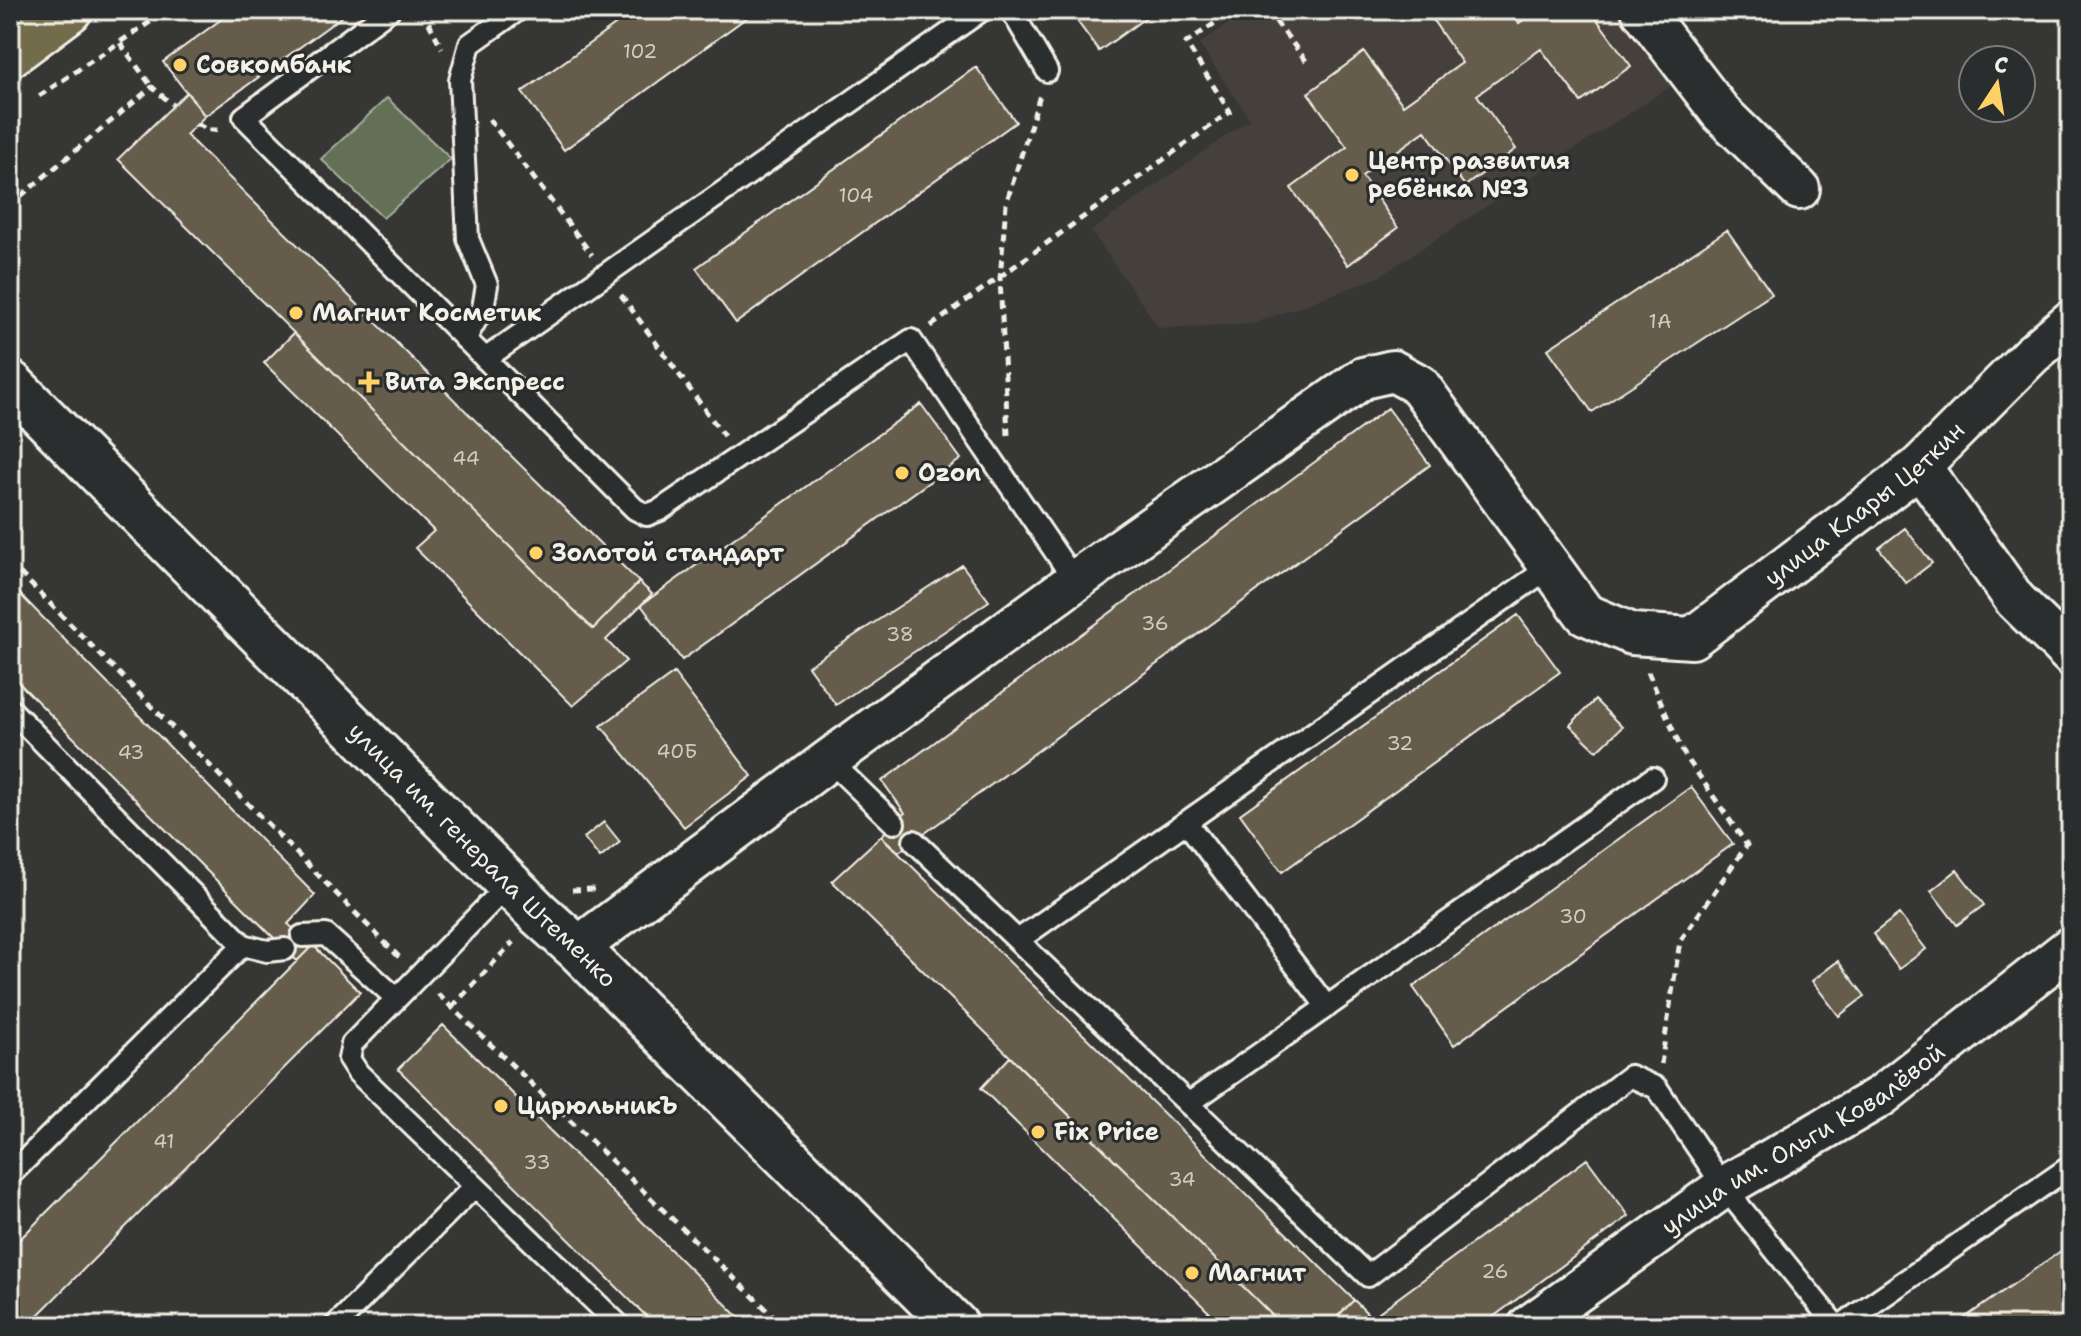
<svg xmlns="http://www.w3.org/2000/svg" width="2081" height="1336" viewBox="0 0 2081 1336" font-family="'Shantell Sans',sans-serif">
<rect width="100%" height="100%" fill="#363634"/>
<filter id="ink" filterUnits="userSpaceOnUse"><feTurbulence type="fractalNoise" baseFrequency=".0125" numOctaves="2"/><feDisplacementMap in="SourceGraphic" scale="16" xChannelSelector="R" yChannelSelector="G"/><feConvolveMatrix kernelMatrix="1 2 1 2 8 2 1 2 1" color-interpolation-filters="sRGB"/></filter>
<g filter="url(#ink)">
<path fill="#44413b" d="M1248 10H1621L1674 84 1377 278 1252 324 1159 328 1091 231 1250 119 1199 44Z"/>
<path fill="#636f57" stroke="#acb0a0" stroke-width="2" d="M387 98 451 159 383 218 321 159Z"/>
<path fill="#655c4c" stroke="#f4f1e8" stroke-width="2" d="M234 10H351L205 116 163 62Z
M636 10H757L564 150 522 92Z
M1069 10H1150L1152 13 1099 51Z
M1426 10H1510L1519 23 1538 10H1590L1631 66 1581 102 1541 49 1477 95 1516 149 1465 186 1425 131 1362 176 1398 228 1348 265 1291 188 1347 147 1308 93 1364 52 1403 105 1462 63Z
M976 67 1016 122 736 323 696 268Z
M187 92 205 116 186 135 639 582 593 629 118 159Z
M1727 230 1772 294 1592 412 1548 349Z
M294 333 593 629 639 582 652 594 606 640 626 661 573 706 415 548 434 531 264 363Z
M921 404 961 459 682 660 641 605Z
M1388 408 1430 465 899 852 881 836 905 813 882 781Z
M1905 528 1932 563 1906 583 1879 548Z
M962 565 989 601 836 705 808 666Z
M10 584 315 895 288 924 313 945 297 961 10 674Z
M1518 615 1560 672 1282 872 1240 814Z
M674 673 752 776 684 827 601 726Z
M1595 700 1622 727 1597 751 1570 725Z
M1691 787 1733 844 1454 1045 1413 987Z
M604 822 620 842 600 858 584 838Z
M881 836 1354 1300 1328 1326H1283L832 881Z
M1957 870 1984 905 1957 925 1931 891Z
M1899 914 1926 949 1899 969 1873 934Z
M313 945 360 992 27 1326H10V1249Z
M1838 961 1865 996 1839 1016 1812 981Z
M443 1025 748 1326H656L398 1069Z
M1010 1057 1283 1326H1223L981 1088Z
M1587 1159 1629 1216 1481 1326H1360Z
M2071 1244V1326H1953Z
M1354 1300 1369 1315 1358 1326H1328Z"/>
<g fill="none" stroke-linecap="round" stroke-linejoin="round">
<defs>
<path id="lane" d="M389 10 244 117 635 509 647 515 660 510 911 340 1075 581
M1011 10 1047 71
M465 339 483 308 487 285 468 239 460 80 470 44 518 10
M485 359 982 10
M10 709 243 945 10 1175
M829 760 894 823
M1186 822 1327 1007
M914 841 1368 1276 1630 1076 1657 1088 1724 1187 1836 1326
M509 884 352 1044 349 1059 358 1073 620 1326
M302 936 326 935 396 998
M1018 940 1550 567
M243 945 267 951 285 949
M1188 1104 1653 778
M335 1326 475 1186
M1840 1326 2071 1166"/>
<g id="street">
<path d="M1642 10 1721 113 1799 189"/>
<path d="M1920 466 2015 600 2071 655"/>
<path id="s1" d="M577 948 829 760 1075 581 1363 378 1393 371 1419 385 1585 614 1632 634 1692 638 1920 466 2031 355 2071 321"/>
<path id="s2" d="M1529 1326 1724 1187 1881 1096 2071 947"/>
</g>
<g id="secondary">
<path id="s3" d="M10 383 539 914 577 948 956 1326"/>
</g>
<path id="highway" d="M10 54 69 10"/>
</defs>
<use href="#lane" stroke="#f4f1e8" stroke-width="26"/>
<use href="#street" stroke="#f4f1e8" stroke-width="46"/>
<use href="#secondary" stroke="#f4f1e8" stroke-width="50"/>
<use href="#highway" stroke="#f4f1e8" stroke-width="50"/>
<path stroke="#f4f1e8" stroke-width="5" stroke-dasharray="8 6" stroke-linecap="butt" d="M422 10 442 48
M1267 10 1307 62
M1693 17 1702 10
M120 43 152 87
M39 96 168 10
M489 119 592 255
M197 124 207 130H223
M10 205 152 87 173 105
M621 295 724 436
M931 326 1230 112 1186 43 1234 10
M1008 435 1000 279 1006 204 1040 95
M10 563 399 957
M1648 672 1682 751 1747 845 1680 941 1661 1064
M572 890 594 889
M438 994 784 1326
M452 1007 513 942"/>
<use href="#lane" stroke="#2a2d2e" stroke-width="20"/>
<use href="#street" stroke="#2a2d2e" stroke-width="40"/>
<use href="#secondary" stroke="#2a2d2e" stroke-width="44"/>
<use href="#highway" stroke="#726c4b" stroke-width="44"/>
</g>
</g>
<g fill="#ffd166" stroke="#2a2d2e" stroke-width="3">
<circle cx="180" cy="65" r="8"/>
<circle cx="1352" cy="175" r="8"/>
<circle cx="296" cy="313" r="8"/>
<path d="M365 370h8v8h8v8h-8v8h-8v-8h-8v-8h8z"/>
<circle cx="902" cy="473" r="8"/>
<circle cx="536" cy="553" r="8"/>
<circle cx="501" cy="1106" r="8"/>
<circle cx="1038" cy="1132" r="8"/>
<circle cx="1192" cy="1273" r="8"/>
</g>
<g text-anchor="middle" stroke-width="6" stroke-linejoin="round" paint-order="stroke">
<g font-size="20" fill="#d0ccc1">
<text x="640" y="58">102</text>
<text x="856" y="202">104</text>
<text x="1660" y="328">1А</text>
<text x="466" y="465">44</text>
<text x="1155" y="630">36</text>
<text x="900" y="641">38</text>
<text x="1400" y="750">32</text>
<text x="677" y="758">40Б</text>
<text x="131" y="759">43</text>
<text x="1573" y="923">30</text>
<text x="164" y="1148">41</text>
<text x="537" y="1169">33</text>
<text x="1182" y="1186">34</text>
<text x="1495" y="1278">26</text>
</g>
<g font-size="24" font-weight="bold" fill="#f4f1e8" stroke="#2a2d2e" text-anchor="start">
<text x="196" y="73">Совкомбанк</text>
<text x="1368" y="169">Центр развития<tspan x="1368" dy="28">ребёнка №3</tspan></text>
<text x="312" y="321">Магнит Косметик</text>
<text x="385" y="390">Вита Экспресс</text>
<text x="918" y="481">Ozon</text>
<text x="552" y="561">Золотой стандарт</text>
<text x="517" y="1114">ЦирюльникЪ</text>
<text x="1054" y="1140">Fix Price</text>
<text x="1208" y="1281">Магнит</text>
</g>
<g font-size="24" fill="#f4f1e8" stroke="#2a2d2e">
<text dy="8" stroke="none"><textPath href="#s1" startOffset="1644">улица Клары Цеткин</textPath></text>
<text dy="8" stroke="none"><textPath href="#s3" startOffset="668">улица им. генерала Штеменко</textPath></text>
<text dy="8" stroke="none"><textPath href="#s2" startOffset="332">улица им. Ольги Ковалёвой</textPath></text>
</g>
</g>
<rect width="2081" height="1336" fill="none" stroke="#2a2d2e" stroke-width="40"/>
<rect x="20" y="20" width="2041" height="1296" fill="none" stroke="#f4f1e8" stroke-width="3" filter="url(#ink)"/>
<g transform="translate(1997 84) rotate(12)"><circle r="38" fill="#2a2d2e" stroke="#7b7b78" stroke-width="2"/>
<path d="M0-6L14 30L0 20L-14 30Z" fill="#ffd166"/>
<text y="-12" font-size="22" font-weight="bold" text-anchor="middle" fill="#f4f1e8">С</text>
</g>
</svg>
